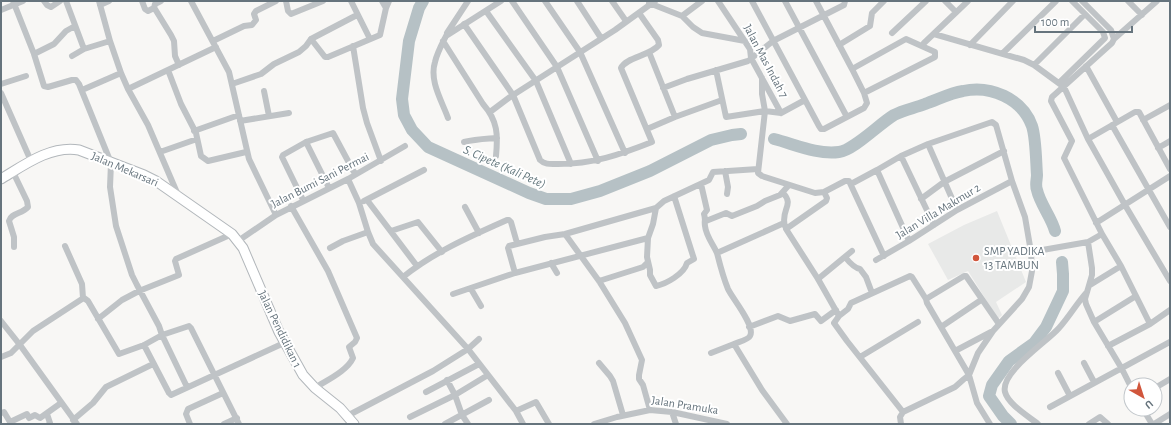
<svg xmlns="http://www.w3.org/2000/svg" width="1171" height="425" viewBox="0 0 1171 425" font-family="'Alegreya Sans',sans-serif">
<rect width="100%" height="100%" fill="#f8f7f5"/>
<path fill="#e8e9e8" d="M997 211 1026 282 996 302 1002 315 998 319 968 271 948 280 928 244 964 225Z"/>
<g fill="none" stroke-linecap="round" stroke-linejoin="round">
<path stroke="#b6c1c5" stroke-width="12" d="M423 1 419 8 409 41 402 99 404 115 412 130 428 147 529 193 546 199H571L600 191 650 171 711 140 732 135 741 134
M774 139C794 144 817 155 839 152 854 150 879 124 894 115 903 110 915 108 925 104 937 100 950 93 963 91 990 85 1022 98 1032 126 1036 138 1036 162 1037 175 1037 179 1035 185 1037 190 1040 204 1052 218 1055 231
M1011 424 1003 416 989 396 992 385 1009 361 1034 343 1046 327 1063 291V274L1062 262"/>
<defs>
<path id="secondary" d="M1 179C24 165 51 145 79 150L144 175 156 181 232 234 243 248 279 332 303 375 315 388 340 408 354 424"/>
</defs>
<use href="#secondary" stroke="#b2b7bb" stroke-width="11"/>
<path stroke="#bfc3c6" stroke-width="6" d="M13 1 34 54 44 86 48 87 72 80H76L79 84 111 163 110 187 116 226 132 275 137 285 159 326 162 335 187 387
M44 1 47 5 51 7 60 1
M66 1 84 49
M99 1 110 41 121 73 128 89 148 125 178 195
M142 1 145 9 148 11 154 8 155 9 171 35 174 41 175 56 179 65
M191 1 229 72 249 159 276 215
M286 1 288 11 291 14 323 1
M351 1 370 39
M382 1 386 8
M512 1 557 67 598 161
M545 1 580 52 625 153
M577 1 601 38
M612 1 626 21
M718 1 750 49 751 58 781 113
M752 1 819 126 821 129H824L864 108 867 103 864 93 852 69 816 1
M785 1 847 117
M945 1 956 12
M1128 1 1142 15
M649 3 682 16 693 27 702 33 745 41
M100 5 109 1
M154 8 155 4 161 1
M1 10 23 1
M486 11 536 81 571 164
M357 15 311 39 325 57H328L380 35 386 8 389 1
M682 16 702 1
M464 24 513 95 540 160C545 165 551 164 558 164 593 164 619 155 652 142L621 68C626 57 650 56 659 45L658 40 639 13
M447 33 468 1
M892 33 926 1
M934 34 1024 60 1034 65 1064 87 1088 139 1125 205 1170 281
M1114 39 1157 1
M213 41 244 26 252 25 256 20 254 14 256 11 276 1
M443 41 483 104C498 121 498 135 496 156
M924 43 968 1
M839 45 870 26 872 13 884 1
M970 45 1013 1
M353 46 363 108 367 123 381 161
M649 52 675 117
M1003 53 1056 1
M34 54 54 44 66 31 75 26
M72 56 84 49 110 41
M1034 65 1085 14
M1086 66 1117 122
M852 69 906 39 935 52V57L864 93
M168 70 181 104 196 133 201 156 208 161 246 152
M716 70 726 117 765 111 781 113 805 100
M762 78V94L765 111 758 173 762 176 815 193 824 192 845 181H849L884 256
M1059 83 1105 38 1103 32 1072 1
M1 84 26 76
M232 84 261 74 274 64 299 52 306 46 311 39
M663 88 687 79 748 61 773 41 844 5 845 1
M128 89 216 47
M82 90 121 73
M264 91 269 116
M1 93 31 161
M490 112 510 97 615 30 655 1
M448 118C442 101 429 81 435 62 437 53 442 44 446 36L501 1
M1143 120 1170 105
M240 121 289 113
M1112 125 1170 227
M647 129 675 117 722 100
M194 131 239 115
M1088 139 1135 112H1139L1170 169
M306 142 329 188
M464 142C476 139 485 139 497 138
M928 144 957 210
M1158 148 1170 141
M160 152 197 139
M901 156 934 225
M877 170 909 241
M725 171 728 187 727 194
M13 172 27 201 28 207C22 214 11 213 9 221L14 237V247
M348 179 359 203 368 232 373 244 468 349 516 411 523 424
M701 184 707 210 704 214C706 221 704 220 705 226 706 236 713 244 717 253L784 223
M851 184 877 170 901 156 928 144 992 122 996 125 1012 181 1025 217 1031 252 1032 271 1029 287 1022 299 993 331 978 353 969 375 964 379 955 387 903 412 900 417 901 424
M824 192 827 198 826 201 786 229 818 279 839 316
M783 193C795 205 780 210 785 226
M674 196 694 259 687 263C684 274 666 284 656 286L650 275V270L647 257 648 238 653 224 656 208 664 201 709 180 713 172 758 169
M921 199 944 182 1004 151
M303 200 282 157 283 155 306 142 333 133 355 174
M367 200 417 266
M364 201 424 170
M291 206 328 271 357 338 355 342 349 347 353 358C347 371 327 380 315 388
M465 207 479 233
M706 221 726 213 732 216 757 206 765 201 780 195 789 185
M1096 223 1170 176
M391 231 418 222 442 252
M565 234 599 281 625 323 642 360 639 375V379L643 385 650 410
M1102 234 1121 266 1150 324
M238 241 276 215 348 179 405 146
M1088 242 1092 268V275L1085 299 1086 304 1094 322 1122 369 1131 387
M65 246 82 284 83 298
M330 248 343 241 368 232
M1031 252 1088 242 1102 234 1064 158 1072 141 1051 101 1052 97 1112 43 1114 39 1111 30 1082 1
M717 253C720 265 723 277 728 289 732 298 756 326 750 336 748 340 738 342 734 344L762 390 787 424
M845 257C849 262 854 268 860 269L866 277 872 293
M876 260 909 241 957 210 1012 181
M551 263 557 273
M515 273 508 248 509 246 545 237 565 234 656 208
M403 277C434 252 471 236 507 220H509L511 222 517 243
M818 279 852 251
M599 281 643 267 648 262
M1090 285 1121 266
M471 289 481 306
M453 294 515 273 648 238
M98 319 122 300 139 291 179 275 175 261 176 259 232 234
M1 321 20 345 77 424
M1094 322 1136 296
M749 327 778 316 790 321 815 314 821 321 836 310
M941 327 981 300
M144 345 169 393 171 395 284 343
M1108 346 1150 324 1170 310
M955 351 991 332
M711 353 734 344
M1 357 11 353 33 331 82 299 84 298 88 301 119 354 144 345 162 335 189 326 191 328 239 424
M860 357 918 322
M599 363 610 376 613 381 623 415
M1084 363 1094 382
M1058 373 1070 396
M1155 388 1170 379
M426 392 479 364
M1050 407 1170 342
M1143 409 1152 424
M516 411 536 402 549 424
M672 412 676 424
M903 412 847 341 834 323 839 316 848 309 851 303 910 276 912 277 926 299
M1 413 4 412 10 422 27 414 29 418 35 415 40 418 61 403
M47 414 50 423 49 424
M347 416 433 371 468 349 479 339
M410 417 455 395 447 380
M73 420 93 403 106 387 153 364
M190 424 186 414 188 409 223 393
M224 424 237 418
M445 424 489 400
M468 424 462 415 455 395 488 375
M594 424 617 417 650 410 672 412 727 424
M990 424 977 403 969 375 927 303 926 299 964 276H966L999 324
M1038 424C1028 416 1008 404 1005 392 1000 372 1047 342 1059 328 1069 317 1077 303 1087 292
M1089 424 1100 417 1108 424
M1154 424 1170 414"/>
<use href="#secondary" stroke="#fff" stroke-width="9"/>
</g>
<circle fill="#d1563c" stroke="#fff" stroke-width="1.5" cx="976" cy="258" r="4"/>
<g text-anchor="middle" stroke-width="4" stroke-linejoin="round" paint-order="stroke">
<g font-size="12" fill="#66747d" stroke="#fff">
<text transform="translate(766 61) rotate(62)" y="4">Jalan Mas Indah 7</text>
<text transform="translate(125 169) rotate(23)" y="4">Jalan Mekarsari</text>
<text transform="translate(320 180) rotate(-27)" y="4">Jalan Bumi Sani Permai</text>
<text transform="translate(938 211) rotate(-31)" y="4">Jalan Villa Makmur 2</text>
<text transform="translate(280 329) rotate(64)" y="4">Jalan Pendidikan 1</text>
<text transform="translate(685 405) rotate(9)" y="4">Jalan Pramuka</text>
</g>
<g font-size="12" fill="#66747d" stroke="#fff" text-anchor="start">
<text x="984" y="255">SMP YADIKA<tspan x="984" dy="14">13 TAMBUN</tspan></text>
</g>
<g font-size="13" font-style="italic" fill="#66797f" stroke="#fff">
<text transform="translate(505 166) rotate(24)" y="5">S. Cipete (Kali Pete)</text>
</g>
</g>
<rect width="1171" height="425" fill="none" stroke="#66747d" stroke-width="4"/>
<g transform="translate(1143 397) rotate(141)"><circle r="19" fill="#ffffff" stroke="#c2c7cb"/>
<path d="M0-3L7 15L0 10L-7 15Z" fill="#d1563c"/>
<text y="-6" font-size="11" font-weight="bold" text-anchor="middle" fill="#66747d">U</text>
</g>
<path d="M1035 26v6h97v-6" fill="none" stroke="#66747d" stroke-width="2"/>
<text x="1041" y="26" font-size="12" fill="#66747d" stroke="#ffffff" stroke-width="3" paint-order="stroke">100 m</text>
</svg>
